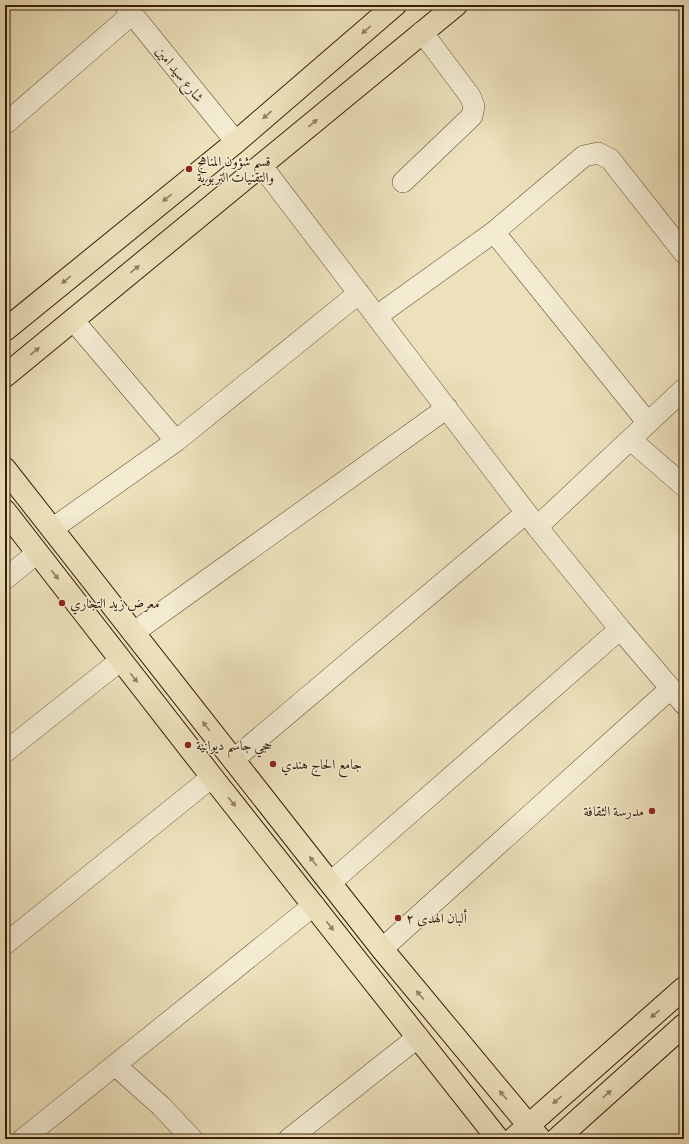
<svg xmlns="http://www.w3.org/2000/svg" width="689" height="1144" viewBox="0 0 689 1144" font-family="Vollkorn,Amiri,serif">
<rect width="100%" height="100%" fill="#ece1bb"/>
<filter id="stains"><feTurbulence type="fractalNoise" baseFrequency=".005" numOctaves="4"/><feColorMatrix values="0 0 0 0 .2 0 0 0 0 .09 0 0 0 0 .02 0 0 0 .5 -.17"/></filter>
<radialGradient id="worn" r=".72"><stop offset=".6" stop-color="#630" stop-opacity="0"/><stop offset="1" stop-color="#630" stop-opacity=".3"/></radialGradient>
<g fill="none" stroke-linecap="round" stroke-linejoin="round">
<defs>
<path id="minor" d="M125 5 236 142
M5 124 132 14
M261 165 537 527 620 629 684 704
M403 182 472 116 474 106 470 96 422 32
M494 232 648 423
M377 316 494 232 584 156 598 153 610 159 684 253
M73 320 176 441
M631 440 684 486
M537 527 684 389
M52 529 176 441 359 293
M5 579 37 553
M133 633 447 408
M5 752 121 660
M233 760 526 513
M330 883 620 629
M5 944 212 777
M382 949 670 689
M115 1065 161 1106 192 1139
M23 1139 314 905
M289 1139 418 1037"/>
<path id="major" d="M5 330 236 142 395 5
M5 376 456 5
M5 469 382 949 540 1139
M5 511 212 777 498 1139
M513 1139 684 988
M557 1139 684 1025"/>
</defs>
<use href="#minor" stroke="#664e35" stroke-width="22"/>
<use href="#major" stroke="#391d08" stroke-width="24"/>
<use href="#minor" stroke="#f3ecd3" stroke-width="21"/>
<use href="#major" stroke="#ece1bb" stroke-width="22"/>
</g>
<defs><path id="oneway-solid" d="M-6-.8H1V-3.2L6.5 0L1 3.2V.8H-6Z"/></defs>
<g fill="#927f62">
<use href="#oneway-solid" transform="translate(366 30) rotate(139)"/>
<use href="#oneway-solid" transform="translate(267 115) rotate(139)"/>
<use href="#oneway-solid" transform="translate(313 123) rotate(-40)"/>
<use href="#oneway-solid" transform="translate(167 198) rotate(141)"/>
<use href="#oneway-solid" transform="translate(135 269) rotate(-39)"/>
<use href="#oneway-solid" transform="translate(66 280) rotate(141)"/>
<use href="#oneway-solid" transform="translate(35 351) rotate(-39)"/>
<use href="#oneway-solid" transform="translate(55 575) rotate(52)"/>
<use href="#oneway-solid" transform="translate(134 678) rotate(52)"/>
<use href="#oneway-solid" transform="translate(206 726) rotate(-128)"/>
<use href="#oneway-solid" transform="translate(232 802) rotate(51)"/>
<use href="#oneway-solid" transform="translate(313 861) rotate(-128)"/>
<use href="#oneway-solid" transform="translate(330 926) rotate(52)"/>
<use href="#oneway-solid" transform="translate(420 995) rotate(-130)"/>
<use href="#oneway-solid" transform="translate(655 1014) rotate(139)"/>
<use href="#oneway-solid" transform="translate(607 1094) rotate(-42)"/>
<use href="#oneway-solid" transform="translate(503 1095) rotate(-130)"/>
<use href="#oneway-solid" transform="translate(557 1100) rotate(139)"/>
</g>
<g fill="#8f2418" stroke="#f3ecd3" stroke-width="1.5">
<circle cx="189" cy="169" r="4"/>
<circle cx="62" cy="603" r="4"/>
<circle cx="188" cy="745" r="4"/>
<circle cx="273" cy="764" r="4"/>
<circle cx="652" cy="811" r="4"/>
<circle cx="398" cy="918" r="4"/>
</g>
<g text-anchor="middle" stroke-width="3" stroke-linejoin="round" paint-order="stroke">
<g font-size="14" fill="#391d08" stroke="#f3ecd3">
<text transform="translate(180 74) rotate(51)" y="5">شارع سيد امين</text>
</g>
<g font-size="14" fill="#391d08" stroke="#f3ecd3" text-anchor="start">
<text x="197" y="166">قسم شؤون المناهج<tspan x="197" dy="16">والتقنيات التربوية</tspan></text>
<text x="70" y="608">معرض زيد التجاري</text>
<text x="196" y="750">حجي جاسم ديوانية</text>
<text x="281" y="769">جامع الحاج هندي</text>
<text x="644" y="816" text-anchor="end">مدرسة الثقافة</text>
<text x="406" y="923">ألبان الهدى ٢</text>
</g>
</g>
<rect width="689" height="1144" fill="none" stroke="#ece1bb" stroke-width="20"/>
<rect x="6" y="6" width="677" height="1132" fill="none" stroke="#391d08" stroke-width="2"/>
<rect x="10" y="10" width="669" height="1124" fill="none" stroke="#391d08"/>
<rect width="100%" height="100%" filter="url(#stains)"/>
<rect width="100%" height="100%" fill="url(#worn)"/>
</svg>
